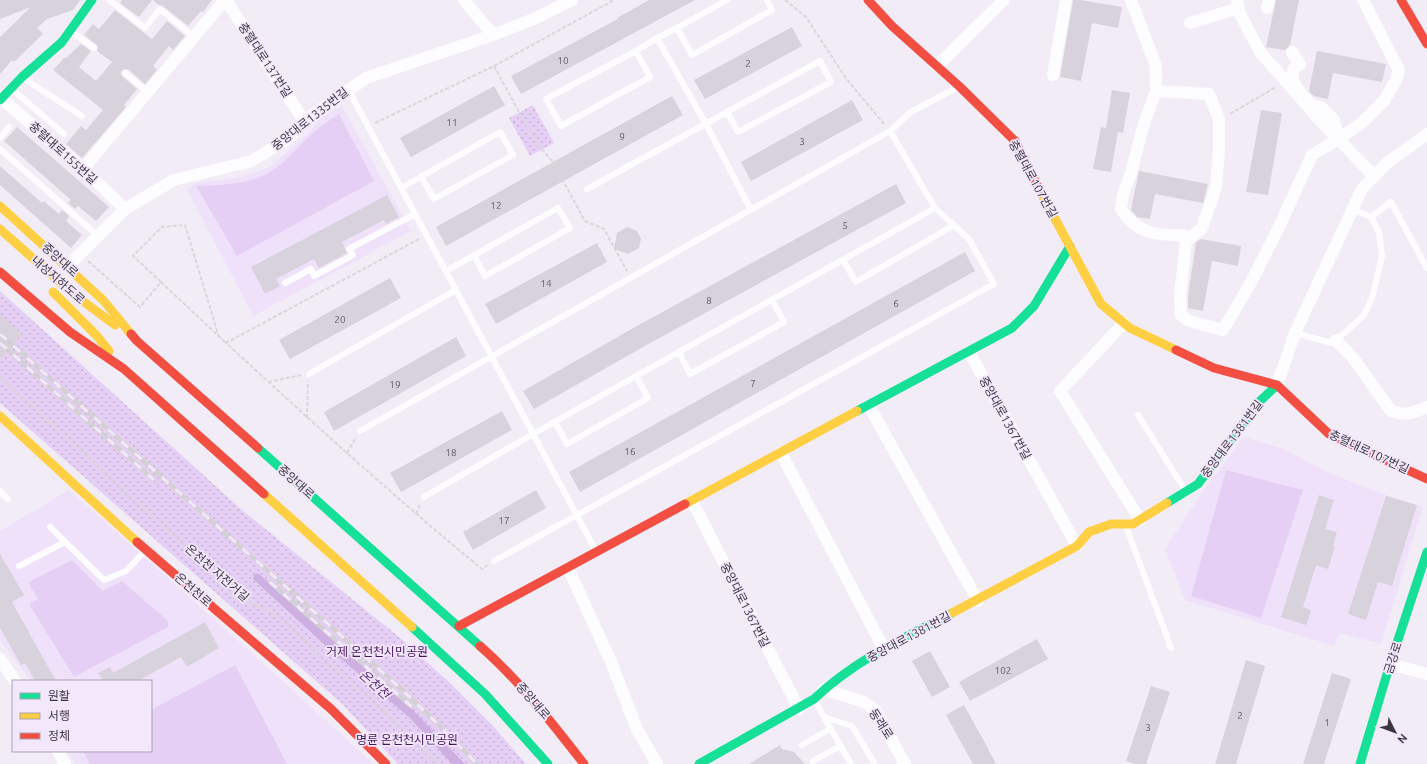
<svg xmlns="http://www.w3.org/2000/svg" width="1427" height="764" viewBox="0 0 1427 764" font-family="Ubuntu,'Noto Sans KR',sans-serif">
<defs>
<pattern id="grass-dots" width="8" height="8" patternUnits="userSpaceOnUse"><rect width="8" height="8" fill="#e6cff5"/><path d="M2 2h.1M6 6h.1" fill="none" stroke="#c6b2d3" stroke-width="1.8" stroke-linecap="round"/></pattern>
</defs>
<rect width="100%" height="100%" fill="#f2ecf7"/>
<path fill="#f0e1fb" d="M342 106 411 231 253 316 187 189 196 183 241 177 270 167 303 138 322 118Z
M1244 437 1284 449 1330 473 1377 492 1423 507 1381 644 1339 633 1334 646 1185 600 1165 549 1201 494Z
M69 490 245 647 374 764H75L68 751H151V681H31L0 640V531Z"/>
<path fill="url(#grass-dots)" d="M533 105 554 143 530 156 509 118Z
M0 291 242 510 399 637 449 682 494 727 526 764H398L341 703 0 403Z"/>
<path fill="#e6cff5" d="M339 114 374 181 237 256 196 186C215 185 236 185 254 179 279 172 295 149 314 132 321 125 331 120 339 114Z
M1226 470 1303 490 1261 618 1191 596Z
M72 560 103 591 122 581 168 621V627L74 677 29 604 38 599 28 582Z
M235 665 287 764H90L83 751H151V710Z"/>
<path fill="#cdb0e1" d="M258 573 414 711 465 764H452L410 718 326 646 253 579 254 575Z"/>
<path fill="#d8d2dc" d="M0 0H80L73 10 47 19 37 28 43 34 14 62 12 60 0 74V37L31 7 0 19Z
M122 0H152L139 17 120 3Z
M153 0H212L203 12 201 11 188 26 163 6 159 5Z
M649 0H695L521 94 511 76 618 19 617 18Z
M1073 0H1081L1122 7 1118 28 1092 23 1081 81 1060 77Z
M1276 0H1299L1290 45 1285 50 1266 47Z
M115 10 152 39 167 21 185 36 173 50 169 46 153 66 157 70 145 84 128 69 122 70 121 73 122 76 137 89 124 105 126 107 82 158 66 144 81 126 86 130 103 110 53 70 65 57 66 58 81 44 91 51 79 67 96 81 112 62 97 51 98 48 97 45 84 35 93 24 99 29Z
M792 27 802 46 705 99 694 80Z
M1317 51 1386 64 1382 82 1333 73 1328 99 1314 96 1309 91Z
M494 86 505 105 411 157 400 138Z
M1112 90 1130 93 1123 133 1118 132 1111 172 1093 169 1101 127 1106 128Z
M672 96 683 115 446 246 436 227Z
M852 100 863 120 751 181 741 162Z
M1261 110 1282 113 1268 195 1246 192Z
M17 127 109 207 96 221 78 206 75 209 68 203 71 200 4 141Z
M0 166 42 203 44 201 59 214 62 210 69 216 66 221 82 235 71 248 0 185Z
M1139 171 1208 184 1203 203 1155 194 1150 219 1137 217 1131 210Z
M896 184 906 203 643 347 534 409 523 391 637 326Z
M387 195 399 217 386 224 384 220 342 242 347 253 319 268 314 259 276 279 280 286 265 294 251 267Z
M627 227 637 231 641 239 639 248 628 254 614 249 617 233Z
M1201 239 1241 246 1238 266 1212 261 1203 311 1188 308V297L1196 242Z
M597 243 607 262 496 324 485 304Z
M965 252 975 271 580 492 569 472Z
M390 278 401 298 290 359 279 340Z
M0 315 22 334 0 359Z
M456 337 466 356 334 431 324 412Z
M502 411 512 430 401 492 390 473Z
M536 490 546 508 473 550 463 532Z
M1319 495 1334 500 1325 529 1337 532 1333 546 1335 547 1328 569 1316 565 1303 607 1311 610 1306 625 1281 617Z
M1386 496 1417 505 1392 586 1378 582 1366 620 1348 614Z
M0 554 24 595 12 602 56 681H35L25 663 21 665 0 628Z
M205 622 219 648 187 667 181 657 138 681H99L102 679 98 673 110 667 113 673Z
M1037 639 1048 659 970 701 959 682Z
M930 651 950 687 932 697 912 661Z
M1246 660 1265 666 1236 764H1215Z
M1332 673 1351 679 1324 764H1303Z
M1151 686 1170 692 1146 764H1135L1126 761Z
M964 705 984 741 996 764H973L946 715Z
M780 745 782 749 794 752 805 764H749Z"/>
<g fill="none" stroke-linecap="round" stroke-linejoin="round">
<path stroke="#d8d7da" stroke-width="2" stroke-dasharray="4 2" stroke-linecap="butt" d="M785 0 806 17 845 77 884 124
M494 66 524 121 539 146 553 162 585 221 604 229 627 271
M1230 114 1276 87
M375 123 494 66 614 0
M419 239 226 343C310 420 394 497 482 569L488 565
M88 261 140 307 161 282 226 343
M161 282 133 256 162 227 185 225 219 337
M0 377 244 600 275 614 402 728 437 764
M268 382 302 375
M307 418 308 381
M347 453 356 437
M416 514 420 505"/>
<path stroke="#fdfcfe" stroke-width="6" d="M109 0 145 28 160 9 194 37
M677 28 692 55 772 10 767 0
M72 32 94 48
M657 38 706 124 751 210
M636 51 650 77 561 126 546 99 636 51 657 38 677 28 727 0
M125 73 148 92
M23 78 82 116
M12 89 64 134
M348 89 596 551
M0 138 9 127
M0 149 98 236
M401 188 500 132 513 155 434 199 421 176
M587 189 820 61 831 82 738 132 727 112
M1352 209 1371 217
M843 260 856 282 954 225
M446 271 558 208 570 228 485 276 474 255
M285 283 311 269 314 276 353 255 349 249 415 214
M1295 333 1332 343 1347 331 1364 315 1372 298 1382 256 1379 232 1371 217 1391 202 1427 268
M679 352 690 374 784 322 772 300
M309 374 456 290
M1138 415 1185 490
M555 422 567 444 648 398 636 376
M360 431 890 131 911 112 958 87
M0 491 8 499
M424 497 533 434 935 208
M1126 526 1171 648
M50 527 104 580 126 571 145 551
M494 561 994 284 969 239 935 208 890 131
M19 566 65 542
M815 701 851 764
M824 717 852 726 875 764
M802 745 830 729
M813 761 840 746"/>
<path stroke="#fdfcfe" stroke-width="12" d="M226 0 304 121
M464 0 493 35
M1131 0 1156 66V91L1143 127 1131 173 1123 195 1121 209C1136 233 1156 236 1183 235L1186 241 1180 297 1181 315 1189 321 1223 330 1249 286 1280 225 1312 155 1339 139 1363 122 1384 101 1396 80 1399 70 1363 0
M1237 0 1239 12 1260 52 1318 118 1374 176
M1267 8 1269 0
M1190 23 1239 8
M1292 52 1300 65 1294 68C1288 82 1303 96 1312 105L1321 107 1334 120 1338 138
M937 66 1004 0
M1053 75 1066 0
M1156 91 1209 94 1219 119V151L1216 187 1202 228 1186 241
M0 97 83 169 125 209
M83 169 225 0
M67 267 125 209 174 180 252 161 289 138 304 121 366 78 493 35 536 18 572 0
M1124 323 1060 391 1140 520
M1336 340 1353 358 1391 411C1407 416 1413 413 1427 407
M969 352 1077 546
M1277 385 1295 333 1362 189 1387 163 1427 134
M869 406 978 601
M781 453 884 649
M692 501 799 709
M568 568 611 662 637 729 657 764
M0 659 15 681
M1390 664 1427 674
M823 689 864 702 875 710 905 764
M58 751 65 764"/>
<path stroke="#16e098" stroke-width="9" d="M0 100 22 77 62 42 92 0
M857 411 1012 328 1034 306 1070 246
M258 448 480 646
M1167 503 1198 484 1260 401 1277 385
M412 627 485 694 548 764
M699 764 814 699C854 661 903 638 952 613
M1360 764 1390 664 1427 552"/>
<path stroke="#ffcf43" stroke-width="9" d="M1040 191 1101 304 1130 328 1176 350
M0 206 103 300 131 334
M0 229 72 293 115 325
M53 292 97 336 109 351
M0 416 137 542
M264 494 412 627
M685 504 857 411
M952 613 1077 546 1089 532 1111 524H1133L1167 503"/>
<path stroke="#f24e42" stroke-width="9" d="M868 0 892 26 959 86 1015 141 1040 191
M1401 0 1427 44
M0 272 70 332 124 369 264 494
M131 334 137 341 258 448
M1176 350 1214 368 1277 385 1329 434 1427 479
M137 542 331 709 386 764
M459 626 685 504
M480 646C520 681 552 723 584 764"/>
<defs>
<path id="rail" d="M0 334 398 686 441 727 477 764
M0 343 154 480
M270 582 412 707"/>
</defs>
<use href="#rail" stroke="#d3d1d4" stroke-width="4.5"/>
<use href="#rail" stroke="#f3e8fb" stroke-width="3" stroke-dasharray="9" stroke-linecap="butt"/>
</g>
<g text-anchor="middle" stroke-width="3.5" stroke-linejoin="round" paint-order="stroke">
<g font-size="10" fill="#645d68">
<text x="563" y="64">10</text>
<text x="748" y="67">2</text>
<text x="452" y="126">11</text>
<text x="622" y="140">9</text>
<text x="802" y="145">3</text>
<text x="496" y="209">12</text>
<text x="845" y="229">5</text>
<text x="546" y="287">14</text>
<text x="709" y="304">8</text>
<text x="896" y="307">6</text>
<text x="340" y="323">20</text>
<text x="753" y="387">7</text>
<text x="395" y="388">19</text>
<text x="630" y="455">16</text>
<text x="451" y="456">18</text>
<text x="504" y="524">17</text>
<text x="1003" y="674">102</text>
<text x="1240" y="719">2</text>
<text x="1327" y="726">1</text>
<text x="1148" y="731">3</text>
</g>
<g font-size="12" fill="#3d3642" stroke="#f3e8fb">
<text transform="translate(265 60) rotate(57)" y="4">충렬대로137번길</text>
<text transform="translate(310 119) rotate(-38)" y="4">중앙대로1335번길</text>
<text transform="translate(63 153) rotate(42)" y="4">충렬대로155번길</text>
<text transform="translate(1033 179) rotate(61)" y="4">충렬대로107번길</text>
<text transform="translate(60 260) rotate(42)" y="4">중앙대로</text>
<text transform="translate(58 280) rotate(41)" y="4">내성지하도로</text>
<text transform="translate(1005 418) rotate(61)" y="4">중앙대로1367번길</text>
<text transform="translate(1232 439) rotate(-53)" y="4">중앙대로1381번길</text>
<text transform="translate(1369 452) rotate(25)" y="4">충렬대로107번길</text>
<text transform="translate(296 482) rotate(42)" y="4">중앙대로</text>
<text transform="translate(217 573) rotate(41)" y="4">온천천 자전거길</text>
<text transform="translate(193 590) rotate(41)" y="4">온천천로</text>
<text transform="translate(745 605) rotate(63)" y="4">중앙대로1367번길</text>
<text transform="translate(909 637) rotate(-28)" y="4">중앙대로1381번길</text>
<text transform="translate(1393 658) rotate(-72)" y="4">금강로</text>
<text transform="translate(533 701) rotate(49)" y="4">중앙대로</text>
<text transform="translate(881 724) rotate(57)" y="4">동래로</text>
</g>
<g font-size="12" fill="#481561" stroke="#f3e8fb">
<text x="377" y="656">거제 온천천시민공원</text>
<text x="407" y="744">명륜 온천천시민공원</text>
</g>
<g font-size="13" font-style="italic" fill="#5a2975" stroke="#f3e8fb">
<text transform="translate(375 684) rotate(42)" y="5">온천천</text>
</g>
</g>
<rect x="12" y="680" width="140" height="72" fill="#f3e8fb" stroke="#aaa1b1"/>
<rect x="20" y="693" width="20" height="6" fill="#16e098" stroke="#aaa1b1"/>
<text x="48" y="700" font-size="12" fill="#3d3642">원활</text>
<rect x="20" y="713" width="20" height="6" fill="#ffcf43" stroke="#aaa1b1"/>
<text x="48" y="720" font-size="12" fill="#3d3642">서행</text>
<rect x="20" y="733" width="20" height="6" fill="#f24e42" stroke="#aaa1b1"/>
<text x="48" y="740" font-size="12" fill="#3d3642">정체</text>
<g transform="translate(1395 732) rotate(132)" stroke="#f3e8fb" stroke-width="3" paint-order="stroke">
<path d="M0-3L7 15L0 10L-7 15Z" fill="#3d3642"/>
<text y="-6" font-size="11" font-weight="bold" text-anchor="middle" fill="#3d3642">N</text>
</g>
</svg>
